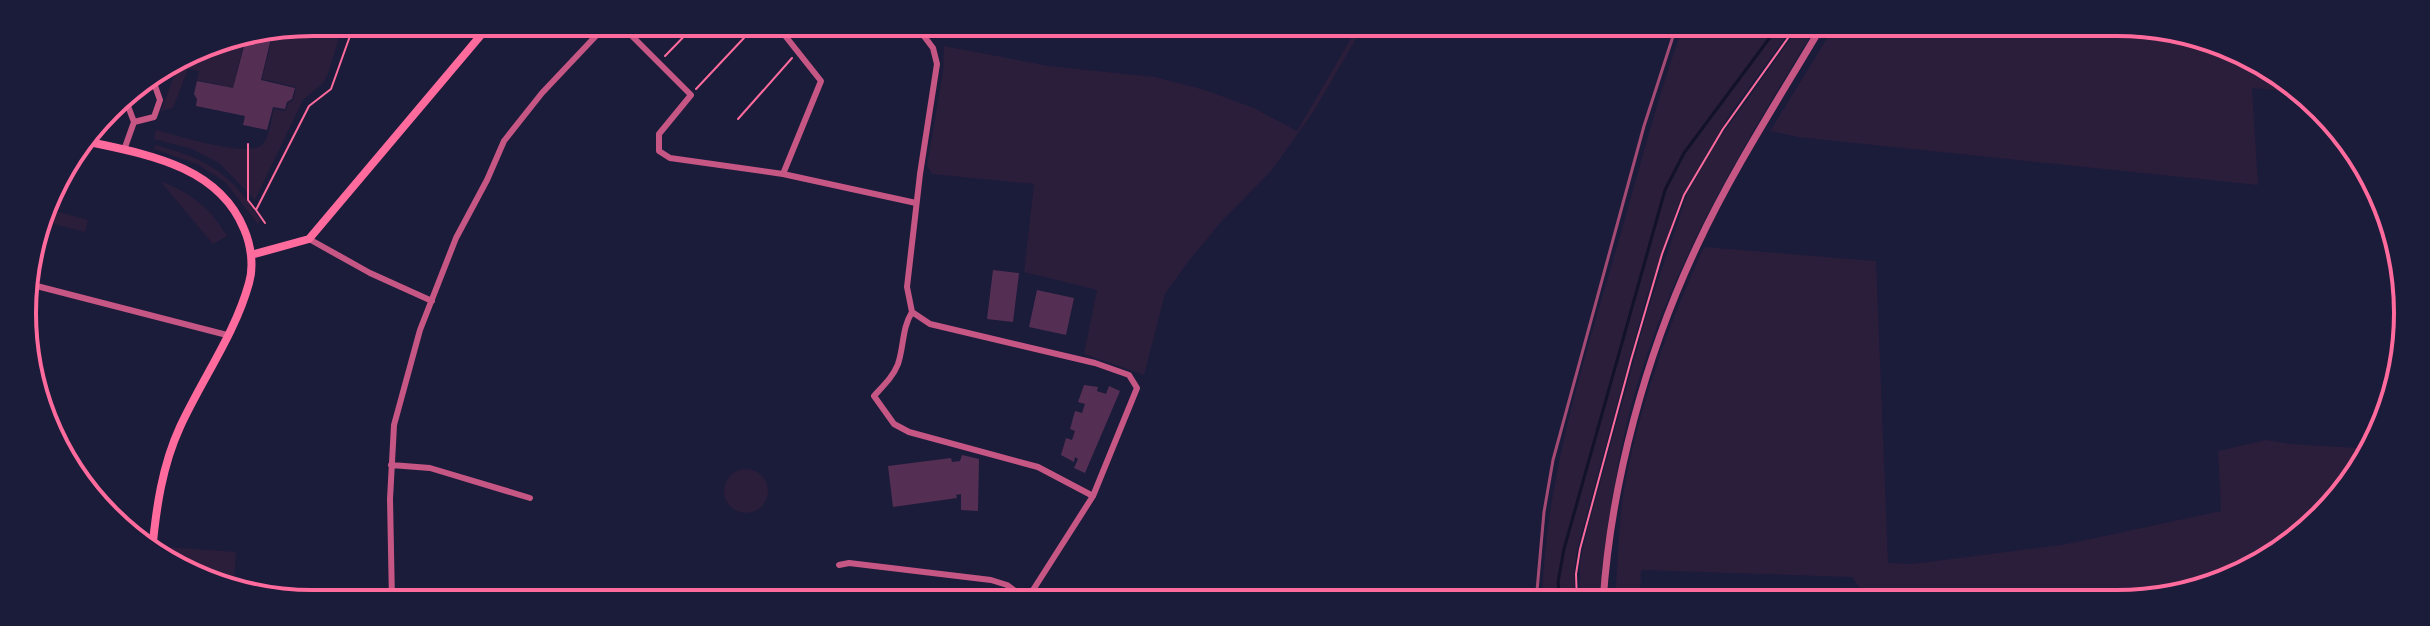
<svg xmlns="http://www.w3.org/2000/svg" width="2430" height="626" viewBox="0 0 2430 626" font-family="Bitter,serif">
<rect width="100%" height="100%" fill="#1b1b3a"/>
<path fill="#2a1e3b" d="M313 22H344L328 74 323 83 303 100 255 200 219 163 192 149 154 139 156 130C176 135 247 158 262 145 270 138 271 118 274 109L286 111 288 103 293 100 296 87 262 79 274 30Z
M1360 23H1365L1314 111 1271 171 1222 221 1187 263 1165 294 1144 375 1084 354 1097 290 1024 272 1034 184 932 174 927 165 943 72 944 46 1049 66 1155 77 1205 90 1254 108 1297 131Z
M1684 24H1795L1730 114 1680 200 1645 302 1577 550 1574 571 1575 602H1542C1545 483 1581 370 1614 257 1637 179 1656 100 1684 24Z
M1801 24H1818C1738 154 1656 288 1623 440 1612 493 1605 547 1599 602H1580V562L1588 527 1647 313 1688 192 1714 146Z
M1836 24 2155 25 2263 61 2296 92 2252 88 2258 185 1798 137 1770 131Z
M246 35 233 88 197 80 199 71 188 69 173 108 161 111 181 57 202 44Z
M155 145C190 154 219 165 242 194 249 202 254 212 261 220L258 224 225 182 197 164 154 149Z
M55 180 60 181 52 210 88 220 85 232 42 221Z
M160 181C191 193 210 207 227 236L213 244Z
M1704 247 1876 261 1888 563 1912 564 2062 545 2221 511 2218 451 2266 440 2291 444 2373 449 2322 519 2245 574 2155 602H1870L1852 577 1641 570 1640 602H1615C1618 562 1618 519 1626 479 1642 399 1670 321 1704 247Z
M724 491a22 22 0 1 1 44 0a22 22 0 1 1-44 0Z
M167 547 236 552 234 583 217 582 168 565Z"/>
<g fill="none" stroke-linecap="round" stroke-linejoin="round">
<path stroke="#12122b" stroke-width="3" d="M1560 602 1558 582 1564 549 1665 190 1684 153 1780 24"/>
</g>
<path fill="#542f53" d="M273 30 261 80 295 88 292 99 287 102 285 109 273 107 267 130 243 125 245 116 196 106 197 99 194 94 197 81 233 88 247 35Z
M993 270 1019 273 1013 322 987 319Z
M1037 290 1074 298 1066 335 1029 327Z
M1084 385 1098 387 1097 391 1106 394 1109 386 1120 391 1085 473 1074 468 1078 459 1075 457 1074 462 1061 455 1066 438 1072 440 1075 431 1070 429 1075 411 1082 413 1085 404 1078 402Z
M962 455 979 459 978 511 961 510V494L956 495 957 498 893 507 888 466 951 458 952 462 960 461Z"/>
<g fill="none" stroke-linecap="round" stroke-linejoin="round">
<path stroke="#ff6b9d" stroke-width="2" d="M665 56 697 23
M696 89 758 23
M738 119 792 58
M248 144V200L255 209
M265 223 256 210 309 106 331 89 355 22
M1577 602 1576 574 1580 549 1631 360 1662 254 1684 195 1723 129 1798 24"/>
<path stroke="#c65784" stroke-width="6" d="M618 22 691 95 659 134V151L670 158 783 174 916 203
M775 23 821 81 783 174
M914 23 933 48 937 64 920 174 907 287 912 312 930 324 1095 363 1129 375 1137 388 1093 496 1026 601
M114 104 128 106 134 122 154 117 160 100 154 83 158 71
M124 150 134 122
M309 239 370 273 432 301
M25 283 227 335
M912 312C902 328 904 346 898 364 893 377 883 386 874 396L894 424 909 432 1038 467 1093 496
M391 465 430 468 530 498
M839 565 849 563 991 580 1007 585 1027 600
M392 601 390 499 394 425 420 330 456 238 487 180 504 141 542 93 609 22"/>
<path stroke="#c65784" stroke-width="7" d="M1603 602C1611 482 1646 354 1697 246 1733 169 1780 97 1823 24"/>
<path stroke="#ff6b9d" stroke-width="8" d="M85 141C145 154 218 165 244 229 251 245 254 266 249 283 235 334 202 379 180 427 162 466 156 509 152 552
M251 255 309 239 492 22"/>
<path stroke="#a44b75" stroke-width="3" d="M1536 602 1544 512 1553 460 1644 126 1677 24"/>
</g>
<path d="M0 0H2430V626H0ZM313 36H2117A277 277 0 0 1 2394 313V313A277 277 0 0 1 2117 590H313A277 277 0 0 1 36 313V313A277 277 0 0 1 313 36Z" fill="#1b1b3a" fill-rule="evenodd"/>
<path fill="none" stroke="#ff6b9d" stroke-width="4" d="M313 36H2117A277 277 0 0 1 2394 313V313A277 277 0 0 1 2117 590H313A277 277 0 0 1 36 313V313A277 277 0 0 1 313 36Z"/>
</svg>
